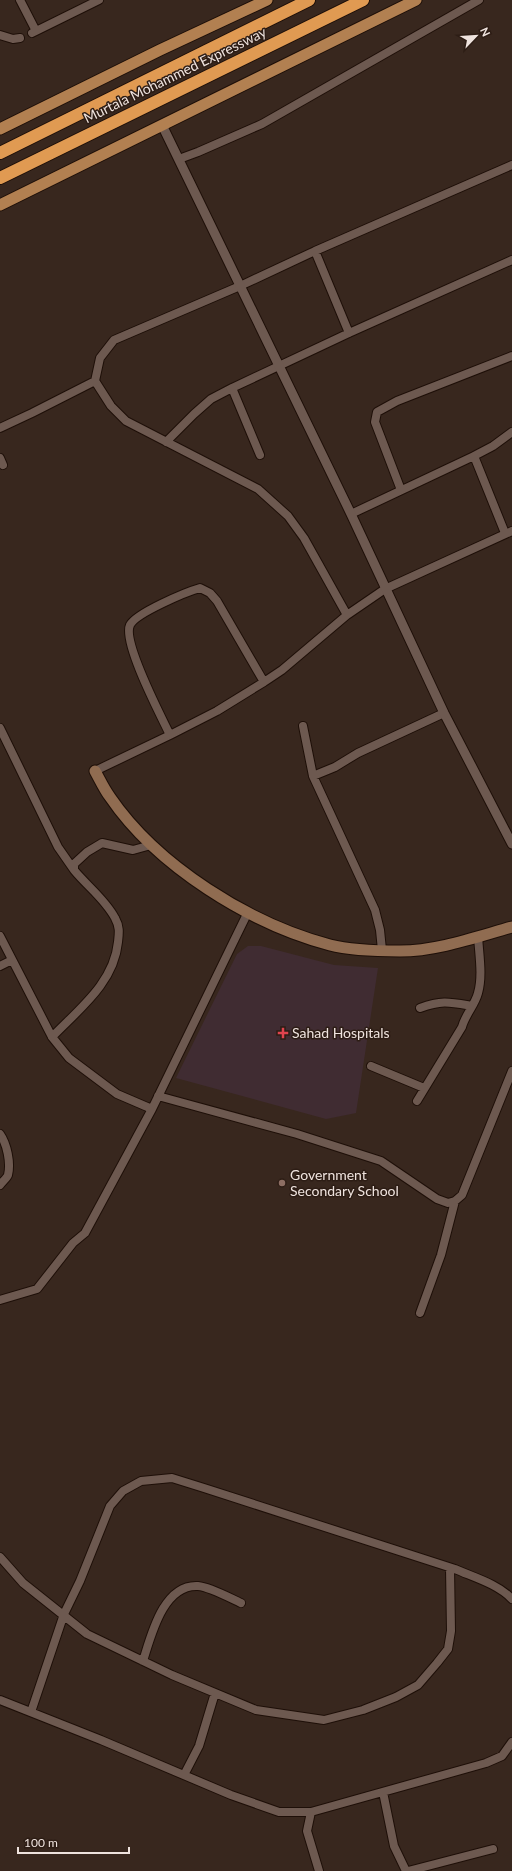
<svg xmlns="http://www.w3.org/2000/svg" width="512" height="1871" viewBox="0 0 512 1871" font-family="Lato,sans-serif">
<rect width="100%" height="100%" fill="#38271e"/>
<path fill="#402c32" d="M248 946H261L334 965 378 968 356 1113 326 1119 176 1078 237 954Z"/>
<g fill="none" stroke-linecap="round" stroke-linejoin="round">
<defs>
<path id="minor" d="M20 0 36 31
M32 33 99 0
M0 35 13 39 20 38
M179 159 198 152 262 124 479 0
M315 251 349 333
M232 388 260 455
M0 428 32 413 95 381
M166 442 194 414 211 399 232 388 349 333 512 260
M474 456 505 533
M0 458 3 465
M401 490 375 422 377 412 397 401 512 356
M351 514 474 456 493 446 512 432
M347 615 304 538 288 516 258 489 126 421 111 406 95 381 100 358 114 340 240 286 315 251 512 165
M303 726 313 776 375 910 380 930 382 950
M0 728 58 847 74 870
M170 735C161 716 122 642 130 625 136 613 186 592 200 588L210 593 217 601 264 682
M95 771 170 735 217 711 264 682 282 670 347 615 385 589 512 531
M313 776 335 767 358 753 444 713
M0 936 52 1037 69 1058 117 1094 152 1109
M0 966 12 960
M420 1008C442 1000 449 1002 472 1006
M52 1037C79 1009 114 983 118 942 119 933 120 927 115 918 105 899 87 886 74 870V864L87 852 102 843 133 850 151 845
M371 1066 424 1088
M158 1096 297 1134 381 1161 437 1199 448 1203 455 1201 462 1195 512 1071
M417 1101 462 1027C465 1015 475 1005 478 993 483 976 479 954 478 936
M0 1134C7 1144 11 1163 8 1175 7 1178 2 1182 0 1185
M0 1300 37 1289 73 1243 85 1233 152 1109 248 912
M420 1313 441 1255 455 1201
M0 1557 23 1583 87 1634 172 1675 256 1710 324 1720 363 1710 396 1697 418 1685 437 1663 448 1649 451 1631 450 1568
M143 1661C151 1636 163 1584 198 1586 210 1587 230 1598 241 1603
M0 1700 101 1740 231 1795 279 1812H311L486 1763 502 1756 512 1742
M31 1712 64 1614 80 1581 110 1506 123 1491 141 1481 172 1478 204 1488 455 1569C473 1577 498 1584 512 1599
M184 1775 199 1746 215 1693
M383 1792 394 1846 406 1871
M311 1812 307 1831 319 1871
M408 1871 493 1849"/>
<path id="tertiary" d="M162 125 351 514 444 713 512 844"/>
<path id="secondary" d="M95 771C100 780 104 789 110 797 157 866 250 924 330 945 349 950 380 951 400 951 437 951 476 937 512 927"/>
<path id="primary" d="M0 129 160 50 267 0
M0 205 416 0"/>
<path id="motorway" d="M0 153 309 0
M0 178 363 0"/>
</defs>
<use href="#minor" stroke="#1e0f08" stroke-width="10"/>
<use href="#tertiary" stroke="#1e0f08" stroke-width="11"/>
<use href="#secondary" stroke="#1e0f08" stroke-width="13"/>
<use href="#primary" stroke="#1e0f08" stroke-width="13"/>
<use href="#motorway" stroke="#1e0f08" stroke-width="14"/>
<use href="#minor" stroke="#6d5950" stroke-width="8"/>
<use href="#tertiary" stroke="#6d5950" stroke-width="9"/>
<use href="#secondary" stroke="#906c51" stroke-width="11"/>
<use href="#primary" stroke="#b28051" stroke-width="11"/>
<use href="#motorway" stroke="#e09a52" stroke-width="12"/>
</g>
<path fill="#e0444e" stroke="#2d1d15" stroke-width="1.5" d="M281 1027h4v4h4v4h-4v4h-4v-4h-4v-4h4z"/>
<circle fill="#8d6e63" stroke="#2d1d15" stroke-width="1.5" cx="282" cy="1183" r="4"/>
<g text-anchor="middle" stroke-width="3" stroke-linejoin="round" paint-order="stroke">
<g font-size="14" fill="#efe3de" stroke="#2d1d15">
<text transform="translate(175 75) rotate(-26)" y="5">Murtala Mohammed Expressway</text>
</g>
<g font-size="14" fill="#efe3de" stroke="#2d1d15" text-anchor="start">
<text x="292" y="1038">Sahad Hospitals</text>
<text x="290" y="1180">Government<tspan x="290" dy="16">Secondary School</tspan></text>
</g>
</g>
<g transform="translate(476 36) rotate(65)" stroke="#2d1d15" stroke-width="3" paint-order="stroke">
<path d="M0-3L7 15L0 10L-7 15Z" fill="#efe3de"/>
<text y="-6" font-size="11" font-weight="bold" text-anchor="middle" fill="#efe3de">N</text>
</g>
<path d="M18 1847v6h111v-6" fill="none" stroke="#efe3de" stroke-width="2"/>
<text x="24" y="1847" font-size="12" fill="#efe3de" stroke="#2d1d15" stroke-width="3" paint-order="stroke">100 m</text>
</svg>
